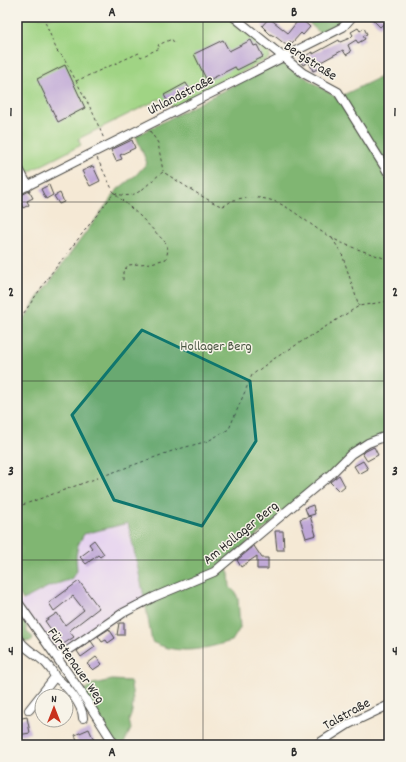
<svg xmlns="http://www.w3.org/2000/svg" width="406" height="762" viewBox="0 0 406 762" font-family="Dekko,sans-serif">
<rect width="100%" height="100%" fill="#f7f3e8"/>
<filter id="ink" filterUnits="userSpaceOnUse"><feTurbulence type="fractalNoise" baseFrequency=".025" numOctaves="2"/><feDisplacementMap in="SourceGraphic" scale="8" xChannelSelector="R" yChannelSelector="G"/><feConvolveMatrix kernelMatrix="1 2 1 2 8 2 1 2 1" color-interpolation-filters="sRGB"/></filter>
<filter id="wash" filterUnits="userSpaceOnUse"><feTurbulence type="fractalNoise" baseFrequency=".012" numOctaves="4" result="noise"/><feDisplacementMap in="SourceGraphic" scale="16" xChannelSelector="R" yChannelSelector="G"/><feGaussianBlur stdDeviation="0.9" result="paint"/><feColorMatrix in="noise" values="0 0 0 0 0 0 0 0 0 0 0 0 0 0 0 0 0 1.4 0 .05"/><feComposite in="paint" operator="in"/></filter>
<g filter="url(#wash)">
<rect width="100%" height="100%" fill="#f5e9d5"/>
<path fill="#e6d3f0" d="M128 523 145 601 57 658 18 603 48 587 71 579 77 571 76 556 78 545 84 534Z"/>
<path fill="#a0d484" stroke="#668058" d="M17 17H229L270 52 269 58 174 107 159 99 78 139 81 145 17 178Z"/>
<path fill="#80b672" stroke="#56704e" d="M303 17H339L346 24 323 36Z
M280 61 337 98 389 73V435L368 443 225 562 229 574 230 587 236 593 238 599 240 628 232 641C203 649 181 656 152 642L145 601 128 523 84 534 78 545 76 556 77 571 71 579 48 587 23 600 17 590V333L36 300 118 189 136 175 147 163 136 136Z
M17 621 26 622 27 632 33 637 32 641 25 642 17 647Z
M112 680 130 681C133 694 135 709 129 720L131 729 123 745H115L81 692 93 684Z"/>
<g id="blocks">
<path fill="#bea6d6" d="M370 17H389V19L380 27Z
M269 18 288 33 300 18 310 27 303 35 301 33 292 43 290 41 286 45 276 37 270 34 262 26Z
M358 28 360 31 364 28 367 34 363 36 365 39 358 43 356 40 348 45 351 52 346 55 343 50 321 62 326 71 322 73 320 68 313 71 309 62 303 65 299 59 313 52V54L339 40 340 42 350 38 353 35 351 32Z
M223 40 229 51 251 40 254 46 257 45 263 57 237 70 235 67 207 81 194 54Z
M65 65 85 108 58 122 37 79Z
M186 83 190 90 168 102 164 95Z
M132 140 135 148 120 155 122 159 116 161 111 150Z
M93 166 100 181 90 186 82 171Z
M49 185 53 195 46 199 41 189Z
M29 191 33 198 27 201 29 205 23 208 18 197Z
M60 193 64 202 59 204 54 196Z
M374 447 378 455 367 461 362 453Z
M363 461 368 469 359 474 354 466Z
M339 475 345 486 339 491 330 482Z
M313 505 315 514 308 516 305 508Z
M310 516 316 535 306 538 300 519Z
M275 531H283L284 550H277Z
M94 540 104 554 100 557 98 555 86 564 80 557 92 548 89 544Z
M254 546 262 558H268V569H257V556L241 567 237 560Z
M79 581 99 608 69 631 74 637 62 645 45 621 57 613 65 625 84 610 73 596 54 611 49 603Z
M119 623H124V635H117Z
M109 629 115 638 108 643 106 640 102 642 98 636Z
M91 641 95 647 81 657 77 651Z
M96 657 102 664 93 670 87 664Z
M27 717 30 733 18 735 17 719Z
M89 729 96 745H79L75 735Z"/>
</g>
</g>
<g filter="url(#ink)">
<use href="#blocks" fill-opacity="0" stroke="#494844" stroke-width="1"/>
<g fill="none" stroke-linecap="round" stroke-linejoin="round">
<defs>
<path id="minor" d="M234 17 303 73 338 92 389 174
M17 165 28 186
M17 191 343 27 352 17
M17 601 81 692 115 745
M17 637C26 653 47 657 55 677L29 710
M57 658 123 613 154 597 214 572 331 474 351 454 368 443 389 435
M55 677C66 685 83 705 83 718
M316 745 349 724 389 705"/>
</defs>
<use href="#minor" stroke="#494844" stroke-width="10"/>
<path stroke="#494844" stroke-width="1" stroke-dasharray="3 3" stroke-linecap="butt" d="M43 17 57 51 64 58 93 113 104 139
M76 81 139 53 141 57 160 48 158 45 172 39 175 45
M150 131 158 143 163 171
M97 158 114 193 139 215 166 243 168 250 166 259 151 263 128 265 123 272V282
M114 193C138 202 144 185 163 172 172 177 216 207 223 206 227 205 230 201 234 200 246 196 264 197 276 202 292 208 311 226 327 235 346 247 368 252 389 260
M332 238 342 254 359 306
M17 323 50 275 114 193
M17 507 175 450 208 441 229 429 252 375 272 360 359 306 389 301"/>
<use href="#minor" stroke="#fff" stroke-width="8"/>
</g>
</g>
<path fill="#0f766e" fill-opacity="0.2" stroke="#0f766e" stroke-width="3" stroke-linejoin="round" d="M142 330 250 381 256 441 202 526 114 500 72 415Z"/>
<path fill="none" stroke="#2b2b2b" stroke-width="1" stroke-opacity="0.55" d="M203 17V745M17 202H389M17 381H389M17 560H389"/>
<g text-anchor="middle" stroke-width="3" stroke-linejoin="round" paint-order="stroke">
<g font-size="14" fill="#2b2b2b" stroke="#f7f3e8">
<text transform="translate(311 60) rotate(33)" y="5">Bergstraße</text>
<text transform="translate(180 94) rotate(-27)" y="5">Uhlandstraße</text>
<text transform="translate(240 532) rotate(-39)" y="5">Am Hollager Berg</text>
<text transform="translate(77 665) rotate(55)" y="5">Fürstenauer Weg</text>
<text transform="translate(346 713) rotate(-29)" y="5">Talstraße</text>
</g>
<g font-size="14" fill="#485541" stroke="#f7f3e8">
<text x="216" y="350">Hollager Berg</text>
</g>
</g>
<rect width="406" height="762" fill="none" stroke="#f7f3e8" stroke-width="44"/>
<g transform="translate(54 708)"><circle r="19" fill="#f7f3e8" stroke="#a5a39c"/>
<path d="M0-3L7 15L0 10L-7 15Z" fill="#c8321e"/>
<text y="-6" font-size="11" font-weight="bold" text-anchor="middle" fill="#2b2b2b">N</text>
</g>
<rect x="22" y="22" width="362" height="718" fill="none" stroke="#2b2b2b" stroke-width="1.5"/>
<g font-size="13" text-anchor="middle" font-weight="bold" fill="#2b2b2b">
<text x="112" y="16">A</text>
<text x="294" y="16">B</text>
<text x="11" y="116">1</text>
<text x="395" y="116">1</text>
<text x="11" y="296">2</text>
<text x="395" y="296">2</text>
<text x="11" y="475">3</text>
<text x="395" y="475">3</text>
<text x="11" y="655">4</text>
<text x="395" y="655">4</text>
<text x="112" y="756">A</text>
<text x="294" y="756">B</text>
</g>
</svg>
